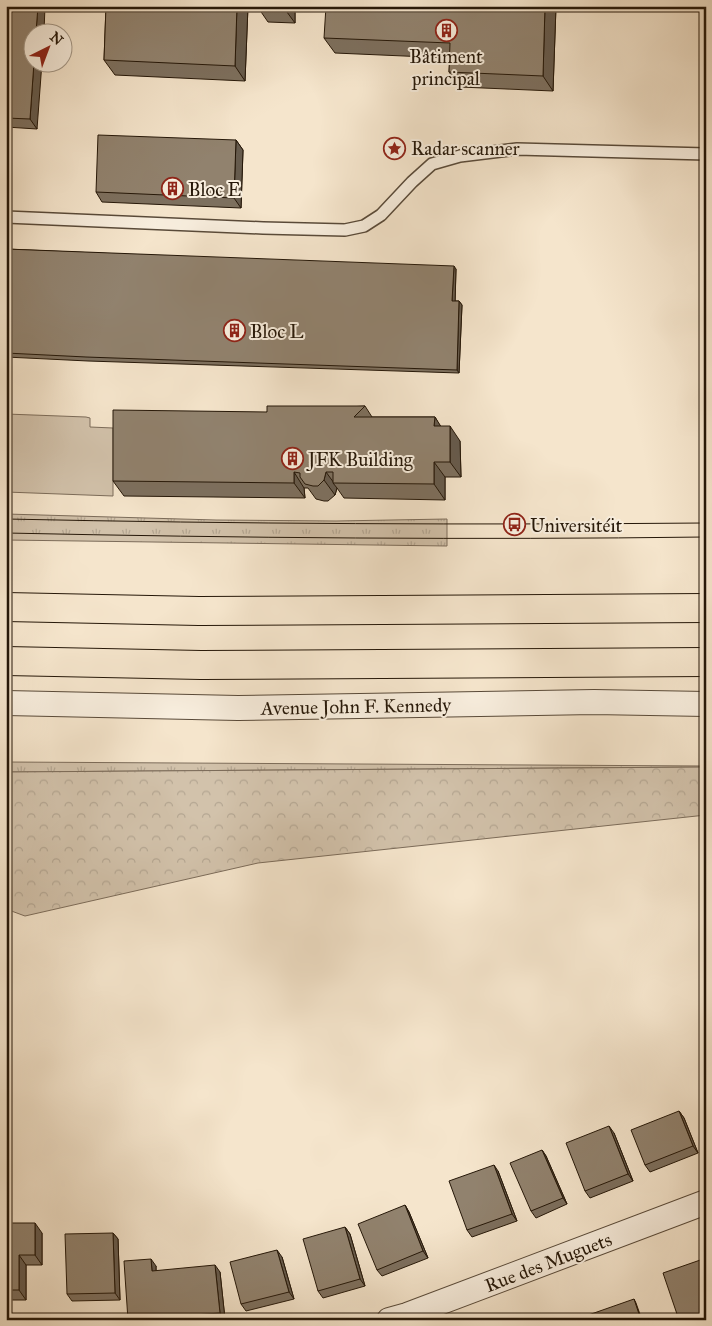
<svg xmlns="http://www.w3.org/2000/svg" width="712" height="1326" viewBox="0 0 712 1326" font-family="'IM FELL Great Primer',serif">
<defs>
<pattern id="grass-tufts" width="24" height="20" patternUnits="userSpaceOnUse" patternTransform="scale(1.25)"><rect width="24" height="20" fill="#d2c2ab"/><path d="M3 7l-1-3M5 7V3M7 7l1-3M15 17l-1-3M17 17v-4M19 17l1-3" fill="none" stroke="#b4a692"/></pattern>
<pattern id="forest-crowns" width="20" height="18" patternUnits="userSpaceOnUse" patternTransform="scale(1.25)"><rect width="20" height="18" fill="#d2c2ab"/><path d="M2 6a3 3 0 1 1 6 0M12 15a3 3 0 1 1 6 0" fill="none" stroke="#b4a692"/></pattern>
</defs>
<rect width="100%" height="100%" fill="#f5e5cc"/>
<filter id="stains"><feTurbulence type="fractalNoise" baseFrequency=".004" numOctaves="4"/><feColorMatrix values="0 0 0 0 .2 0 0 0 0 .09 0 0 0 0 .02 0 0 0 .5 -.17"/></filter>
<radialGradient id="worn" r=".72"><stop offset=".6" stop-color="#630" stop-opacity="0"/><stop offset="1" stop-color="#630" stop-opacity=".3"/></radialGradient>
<path fill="url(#grass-tufts)" stroke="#7c6c5a" d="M6 514 216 520 336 521 447 519V546L6 540Z
M6 762 706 766V767L6 772Z"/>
<path fill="url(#forest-crowns)" stroke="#7c6c5a" d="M706 767V815L258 863 25 916 6 909V772Z"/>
<path fill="#d2c2ab" stroke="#7c6c5a" d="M6 414 86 417 90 418V427L113 428V496L6 492Z"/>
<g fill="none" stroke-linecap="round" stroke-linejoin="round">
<defs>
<path id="service" d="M6 217 263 228 345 230 364 226 381 215 412 182 432 164 460 156 517 149 706 154"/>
<path id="minor" d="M6 703 238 708 594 702 706 704
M389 1320 407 1315 706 1202"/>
<path id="primary" d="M6 607 199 611 706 608
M6 661 201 665 706 662"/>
</defs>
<use href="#service" stroke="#594a39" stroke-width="14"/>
<use href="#minor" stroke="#594a39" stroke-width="26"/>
<use href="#primary" stroke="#251708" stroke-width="30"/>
<use href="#service" stroke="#f8eede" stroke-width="11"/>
<use href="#minor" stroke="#f8eede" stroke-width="24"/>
<use href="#primary" stroke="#f5e5cc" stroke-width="28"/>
<path stroke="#251708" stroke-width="1" d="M6 519C239 524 472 525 706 523
M6 533C239 538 472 540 706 537"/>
</g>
<path fill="#7d705f" stroke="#251708" d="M6 6 37 129 6 127Z
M106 6H248L245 81 115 75 104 60Z
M257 6H295V23L268 22Z
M556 6 553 91 460 87 449 72 450 58 335 53 324 38Z
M236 140 243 150 241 208 102 202 96 192Z
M6 249 456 269 455 301H459L462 305 459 373 88 361 6 357Z
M365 406 372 417H435L440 426 460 441 461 477H445V500L344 498 337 488 335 495 328 501H324L316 499 308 488H304L305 498 124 496 113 481 267 412Z
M679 1111 684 1118 698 1153 650 1172 645 1165Z
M614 1133 633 1181 590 1198 585 1191Z
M542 1150 546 1156 567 1204 536 1218 531 1211Z
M498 1171 517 1221 472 1237 467 1230Z
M405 1205 409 1212 428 1258 382 1276 377 1270Z
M345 1227 350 1234 365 1286 323 1298 318 1291Z
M42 1233V1265H26V1300H6V1236Z
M113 1233 118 1239 120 1300 72 1301 67 1294Z
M282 1257 294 1299 246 1311 241 1304Z
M706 1258V1320H679Z
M156 1266V1271L220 1272 225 1319 128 1320Z"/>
<path fill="#665b4d" stroke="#251708" d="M38 6H45L44 32H36Z
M237 6H248L245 81 235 66Z
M284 6H295V23L284 8Z
M545 6H556L553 91 543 76Z
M34 62H42L37 129 30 119Z
M236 140 243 150 241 208 234 198Z
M454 266 456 269 455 305 452 301Z
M459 301 462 305 459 373 457 370Z
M435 417 445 433 434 426Z
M450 426 460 441 461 477 450 462Z
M434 462 445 477V500L434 484Z
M294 472 304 488 305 498 294 483Z
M326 472 334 483H333L337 488 335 495 324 480Z
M679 1111 684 1118 698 1153 693 1146Z
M609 1126 614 1133 633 1181 628 1174Z
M542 1150 546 1156 567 1204 563 1198Z
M494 1165 498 1171 517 1221 512 1214Z
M405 1205 409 1212 428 1258 423 1251Z
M35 1223 42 1233V1265L35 1255Z
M345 1227 350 1234 365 1286 360 1279Z
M113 1233 118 1239 120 1300 115 1293Z
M277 1250 282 1257 294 1299 289 1292Z
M19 1255 26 1265V1300L19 1290Z
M151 1259 156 1266V1278L152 1271Z
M215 1265 220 1272 225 1319 220 1313Z
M634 1299 636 1303 642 1320H641Z"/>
<path fill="#91826e" stroke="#251708" d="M6 6H38L36 32H32V62H34L30 119 6 118Z
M106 6H237L235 66 104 60Z
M257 6H284V8L257 7Z
M326 6H545L543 76 449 72 450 43 324 38Z
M98 135 236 140 234 198 96 192Z
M6 249 454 266 452 301H459L457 370 86 357 6 353Z
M267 406H365L354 417H435L434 426H450V462H434V484L333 483V472H326L324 480 318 486H313L305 484 300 477V473L294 472V483L113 481V410L267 412Z
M679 1111 693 1146 645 1165 631 1130Z
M609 1126 628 1174 585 1191 566 1143Z
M542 1150 563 1198 531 1211 510 1163Z
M494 1165 512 1214 467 1230 449 1181Z
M405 1205 423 1251 377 1270 358 1224Z
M9 1223H35V1255H19V1290H6V1236H9Z
M345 1227 360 1279 318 1291 303 1239Z
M113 1233 115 1293 67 1294 65 1234Z
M277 1250 289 1292 241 1304 230 1262Z
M706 1258V1314L691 1320H679L663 1273Z
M151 1259 152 1271 215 1265 220 1313 128 1320 124 1261Z
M634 1299 641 1320 577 1319Z
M533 1317 534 1320H522Z"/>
<defs>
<symbol id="building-ring" viewBox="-11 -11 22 22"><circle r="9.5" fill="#f8eede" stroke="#8f2418" stroke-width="1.5"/><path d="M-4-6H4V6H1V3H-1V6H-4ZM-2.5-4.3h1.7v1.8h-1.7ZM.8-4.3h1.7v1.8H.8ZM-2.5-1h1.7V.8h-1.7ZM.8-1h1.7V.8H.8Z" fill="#8f2418"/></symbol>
<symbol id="sight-ring" viewBox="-11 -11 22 22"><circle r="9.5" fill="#f8eede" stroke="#8f2418" stroke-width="1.5"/><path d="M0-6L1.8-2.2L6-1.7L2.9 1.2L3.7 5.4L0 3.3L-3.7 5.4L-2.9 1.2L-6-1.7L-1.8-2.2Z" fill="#8f2418"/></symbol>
<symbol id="bus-ring" viewBox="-11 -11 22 22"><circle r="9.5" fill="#f8eede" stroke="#8f2418" stroke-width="1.5"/><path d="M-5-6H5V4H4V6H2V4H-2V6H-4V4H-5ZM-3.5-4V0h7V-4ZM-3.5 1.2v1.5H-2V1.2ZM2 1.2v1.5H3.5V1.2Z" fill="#8f2418"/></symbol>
</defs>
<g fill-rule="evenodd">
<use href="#building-ring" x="434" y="18" width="25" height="25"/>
<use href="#sight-ring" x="382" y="136" width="25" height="25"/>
<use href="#building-ring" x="160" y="176" width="25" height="25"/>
<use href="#building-ring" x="222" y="318" width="25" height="25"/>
<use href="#building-ring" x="280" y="446" width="25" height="25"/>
<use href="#bus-ring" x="502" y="512" width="25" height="25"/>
</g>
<g text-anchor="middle" stroke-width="4" stroke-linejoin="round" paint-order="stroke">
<g font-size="19" fill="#251708" stroke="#f8eede" text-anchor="start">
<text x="446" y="63" text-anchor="middle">Bâtiment<tspan x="446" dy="22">principal</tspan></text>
<text x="411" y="155">Radar scanner</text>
<text x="188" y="196">Bloc E</text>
<text x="250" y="338">Bloc L</text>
<text x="308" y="466">JFK Building</text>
<text x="530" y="532">Universitéit</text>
</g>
<g font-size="19" fill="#251708" stroke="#f8eede">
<text transform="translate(356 706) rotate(-1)" y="7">Avenue John F. Kennedy</text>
<text transform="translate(548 1262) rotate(-21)" y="7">Rue des Muguets</text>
</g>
</g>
<rect width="712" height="1326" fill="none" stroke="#f5e5cc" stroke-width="25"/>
<rect x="8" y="8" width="697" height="1311" fill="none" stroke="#251708" stroke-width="2.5"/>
<rect x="12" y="12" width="687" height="1301" fill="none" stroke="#251708"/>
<g transform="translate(48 48) rotate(42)"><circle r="24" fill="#f8eede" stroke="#a49888"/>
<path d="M0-4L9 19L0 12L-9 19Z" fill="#8f2418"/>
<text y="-8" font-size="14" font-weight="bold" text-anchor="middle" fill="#251708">N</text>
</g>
<rect width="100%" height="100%" filter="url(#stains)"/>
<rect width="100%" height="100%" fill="url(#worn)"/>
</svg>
